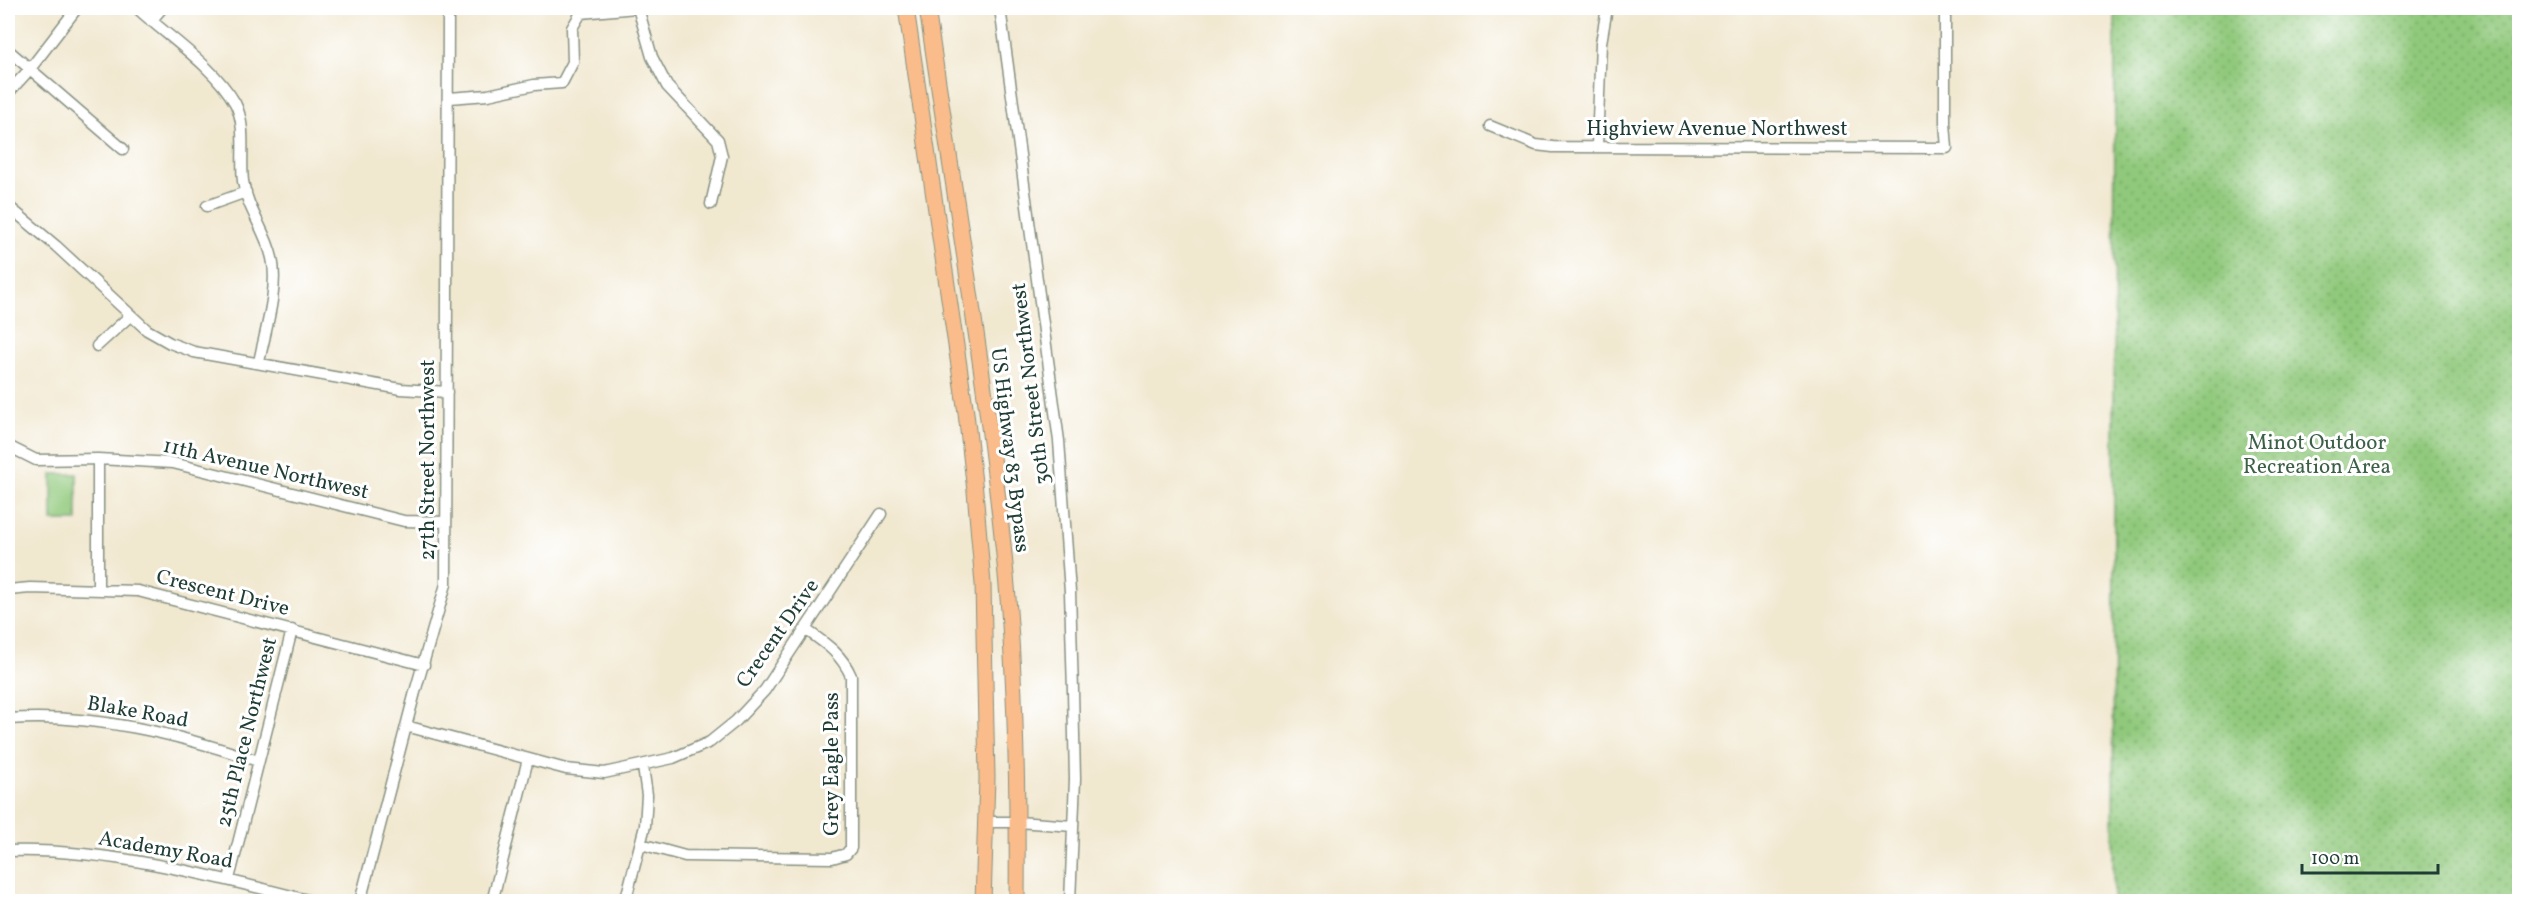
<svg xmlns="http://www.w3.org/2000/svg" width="2527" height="909" viewBox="0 0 2527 909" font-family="Vollkorn,serif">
<defs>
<pattern id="park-dots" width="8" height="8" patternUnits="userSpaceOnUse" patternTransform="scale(1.5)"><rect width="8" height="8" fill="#90c97c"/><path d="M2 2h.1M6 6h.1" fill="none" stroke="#75a466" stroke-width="1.8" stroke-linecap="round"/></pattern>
</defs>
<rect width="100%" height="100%" fill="#fff"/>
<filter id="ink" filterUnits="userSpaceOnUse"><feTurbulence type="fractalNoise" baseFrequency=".0167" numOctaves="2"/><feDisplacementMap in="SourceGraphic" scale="12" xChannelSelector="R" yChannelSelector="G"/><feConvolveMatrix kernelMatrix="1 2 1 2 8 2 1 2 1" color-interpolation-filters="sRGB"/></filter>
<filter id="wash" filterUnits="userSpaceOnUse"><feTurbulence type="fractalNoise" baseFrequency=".008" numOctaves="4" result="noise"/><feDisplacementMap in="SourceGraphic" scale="24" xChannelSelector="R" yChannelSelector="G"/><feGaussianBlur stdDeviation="1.35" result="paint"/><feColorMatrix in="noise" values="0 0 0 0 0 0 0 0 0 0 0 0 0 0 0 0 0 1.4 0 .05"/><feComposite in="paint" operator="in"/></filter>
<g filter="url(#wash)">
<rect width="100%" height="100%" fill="#f1e8d0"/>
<path fill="url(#park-dots)" stroke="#588358" stroke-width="1.5" d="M2115 8H2519V901H2113Z"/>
<path fill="#90c97c" stroke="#588358" stroke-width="1.5" d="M52 474H77V521H52Z"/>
</g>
<g filter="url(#ink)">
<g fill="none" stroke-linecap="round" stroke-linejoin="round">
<defs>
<path id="minor" d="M137 8C168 37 214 66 235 103 247 126 240 157 243 181 247 209 266 231 272 258 279 288 265 332 259 362
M638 8 652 57 667 86 718 140 722 156 711 204
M1000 8 1059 441 1070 592 1073 691 1075 779 1070 902
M151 21 162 8
M8 50 123 149
M8 93 30 69 77 8
M449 98 488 95 534 85 562 83 573 62 572 28 581 13 636 8
M1490 126 1536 145 1553 147 1947 148 1945 123V8
M1597 146 1601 43 1607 8
M8 206 56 246 147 330 170 343 194 352 401 389 447 392
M207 206 246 192
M97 346 131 315
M8 446 36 460 98 459 173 463 404 521 446 522
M98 459V590
M8 590 30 588 138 591 424 665
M8 719C94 713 177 734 258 761
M406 726 566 769 604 773 673 758 710 742 736 721 765 690 881 514
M985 822H1018L1073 826
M641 844 685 856 832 858 846 854 851 848V676C841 653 825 643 805 629
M8 851C109 848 217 877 315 902
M229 879 292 630
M360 902 415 692 446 584 448 8
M492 902 528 759
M625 902 645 826 647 795 643 767"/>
<path id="highway" d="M906 8 966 413 975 491 983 584 987 778 983 902
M927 8C954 196 988 385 1006 575 1016 683 1018 793 1017 902"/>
</defs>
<use href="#minor" stroke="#889282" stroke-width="13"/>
<use href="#highway" stroke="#889282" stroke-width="17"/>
<use href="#minor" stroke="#fff" stroke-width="10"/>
<use href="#highway" stroke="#f9bc8a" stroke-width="15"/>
</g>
</g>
<g text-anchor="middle" stroke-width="6" stroke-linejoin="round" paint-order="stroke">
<g font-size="21" fill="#1f3d34" stroke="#fff">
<text x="1717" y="135">Highview Avenue Northwest</text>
<text transform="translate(1030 384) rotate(-97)" y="7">30th Street Northwest</text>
<text transform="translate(1011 450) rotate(83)" y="7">US Highway 83 Bypass</text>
<text transform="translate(427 460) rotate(-90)" y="7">27th Street Northwest</text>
<text transform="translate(266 468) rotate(13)" y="7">11th Avenue Northwest</text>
<text transform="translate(223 592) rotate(14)" y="7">Crescent Drive</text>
<text transform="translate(777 633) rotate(-55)" y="7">Crecent Drive</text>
<text transform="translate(138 711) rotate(10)" y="7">Blake Road</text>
<text transform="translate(246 732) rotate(-76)" y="7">25th Place Northwest</text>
<text transform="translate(831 764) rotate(-90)" y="7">Grey Eagle Pass</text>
<text transform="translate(166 849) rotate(10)" y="7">Academy Road</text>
</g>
<g font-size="21" fill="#3b6046" stroke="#fff">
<text x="2317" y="449">Minot Outdoor<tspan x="2317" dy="24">Recreation Area</tspan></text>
</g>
</g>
<rect width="2527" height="909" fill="none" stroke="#fff" stroke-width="30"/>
<path d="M2302 864v9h136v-9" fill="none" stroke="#1f3d34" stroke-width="3"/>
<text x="2311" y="864" font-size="18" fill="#1f3d34" stroke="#ffffff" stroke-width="4.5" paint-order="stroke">100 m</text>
</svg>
